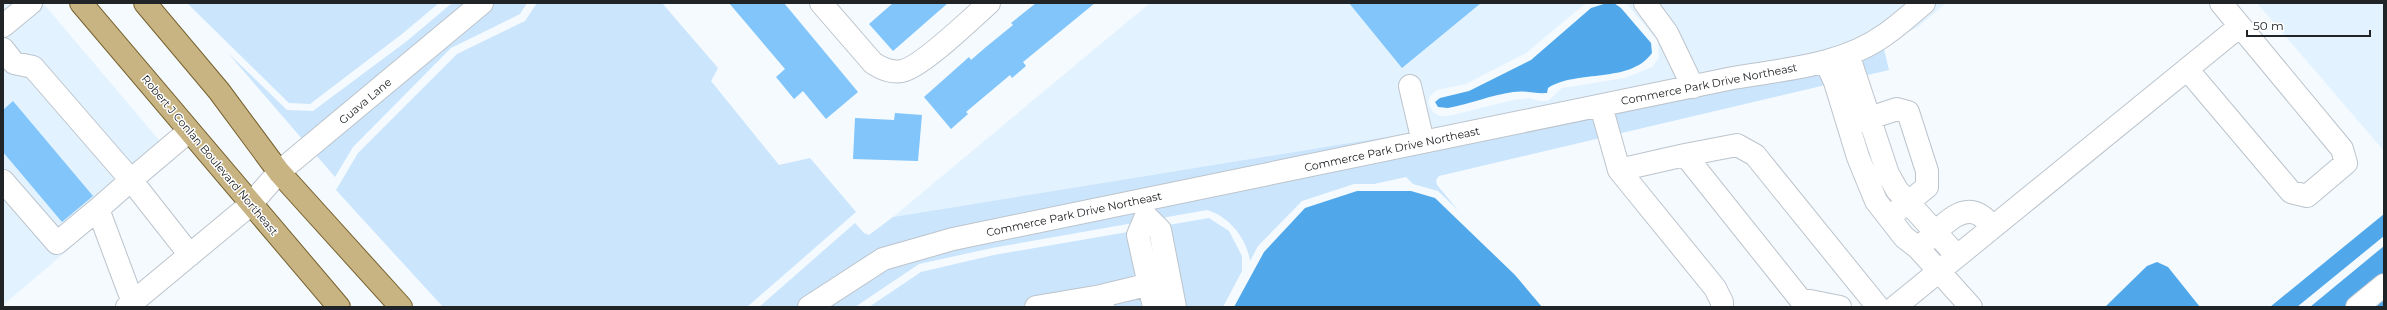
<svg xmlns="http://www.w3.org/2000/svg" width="2387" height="310" viewBox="0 0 2387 310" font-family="Montserrat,sans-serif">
<rect width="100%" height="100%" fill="#f4fafe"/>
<path fill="#e2f2ff" d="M3 3H43L175 159 3 305Z
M1150 3H1586L1526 53 1466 84 1437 90 1430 96 1428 103 1433 112 1440 116H1449L1513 100 1529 98 1539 101H1548L1562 88 1625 78 1652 67 1659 58 1658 41 1626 3H1946L1918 27 1883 45 1775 74 893 217Z
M2257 3H2384V151Z"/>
<path fill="#cbe5fc" d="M187 3H439L402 34 310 104 289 103Z
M452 3H527L520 14 451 48 353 147 335 177 228 53 287 110 313 111 407 41Z
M537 3H662L718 68 711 81 779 165 810 158 856 212 747 307H443L336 190 358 153 457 54 525 21Z
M1883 45 1889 70 1439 176 1436 180 1437 185 1458 210 1438 191 1413 184 1406 177 1374 184H1354L1302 201 1258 246 1250 261C1247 239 1229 216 1207 210L992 248 919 264 855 307H759L855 223 864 233 869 235 893 217 1775 74Z
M1209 218 1229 231 1242 256V271L1223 307H869L921 272 994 255Z"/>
<path fill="#50a8eb" d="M1607 3H1614L1621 8 1651 43 1652 53C1630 84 1578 69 1548 88L1547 93C1534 94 1526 90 1513 92 1491 95 1470 104 1448 108L1438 107 1435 102 1440 98 1469 91 1531 60 1591 8Z
M1357 191H1411L1435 198 1515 275 1542 307H1234L1264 252 1305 208Z
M2384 214V236L2297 307H2270Z
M2384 246V280L2374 289 2384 301 2383 306 2310 307Z
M2157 262 2168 267 2200 307H2105L2147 266Z"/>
<path fill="#81c5fb" d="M729 3H784L858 92 826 119 803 91 794 99 776 77 785 69Z
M893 3H948L893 51 869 24Z
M1036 3H1095L1023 62 1026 66 1012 78 1010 75 966 112 968 114 951 129 924 97 969 57 971 60 986 47 1013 25 1011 23Z
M1349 3H1481L1402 68Z
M13 101 93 196 62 222 3 152V110Z
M895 113 922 115 918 161 853 159 855 118 894 120Z"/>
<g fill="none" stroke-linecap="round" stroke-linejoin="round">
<defs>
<path id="minor" d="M821 3 873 63C882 69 891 73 902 71 922 67 972 18 989 3
M1645 3 1667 33 1693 87
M3 26 31 3
M3 49 14 63 33 67 131 180 189 131
M1848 54 1888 174 1897 190 1957 256
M1826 62 1835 82 1858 157 1876 201 1904 237 1918 248 1971 307
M2187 69 2291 192 2307 196 2346 163 2342 149 2240 26
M1410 86 1423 142
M1601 106 1619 170
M1855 123 1897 109 1908 112 1927 171V187L1897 211
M1685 155 1619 170 1715 288 1722 302V307
M3 181 57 243 98 209
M1925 242C1938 231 1959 204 1978 214 1983 216 1988 222 1993 226
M135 300 129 292 98 209 131 180 190 255
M127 307 251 204 279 172 482 3
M809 307 883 259 953 239 1733 78C1785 69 1842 66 1886 34 1899 25 1912 13 1924 3
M1036 307 1101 296
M1103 307 1101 296 1163 281
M1154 307 1138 235 1146 216 1160 230 1175 307
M1840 307 1800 299 1685 155 1737 145 1755 155 1878 307
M1895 307 2240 26 2221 3
M2357 307 2384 285"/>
<path id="major" d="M81 3 339 307
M145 3 219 91 279 172 401 307"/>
</defs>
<use href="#minor" stroke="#bcc4cc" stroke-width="24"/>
<use href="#major" stroke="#76612d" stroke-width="24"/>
<use href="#minor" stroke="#fff" stroke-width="22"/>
<use href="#major" stroke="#c8b483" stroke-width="22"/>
</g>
<g text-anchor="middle" stroke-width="3" stroke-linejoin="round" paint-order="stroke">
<g font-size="11" fill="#212427" stroke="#fff">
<text transform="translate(1709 84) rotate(-11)" y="4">Commerce Park Drive Northeast</text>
<text transform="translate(365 101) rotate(-40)" y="4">Guava Lane</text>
<text transform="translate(1392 149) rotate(-12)" y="4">Commerce Park Drive Northeast</text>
<text transform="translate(210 155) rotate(50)" y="4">Robert J Conlan Boulevard Northeast</text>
<text transform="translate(1074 214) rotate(-12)" y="4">Commerce Park Drive Northeast</text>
</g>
</g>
<rect width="2387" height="310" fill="none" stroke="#212427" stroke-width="8"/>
<path d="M2247 30v6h123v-6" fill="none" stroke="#212427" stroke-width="2"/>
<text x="2253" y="30" font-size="12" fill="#212427" stroke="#ffffff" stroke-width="3" paint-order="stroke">50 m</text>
</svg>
